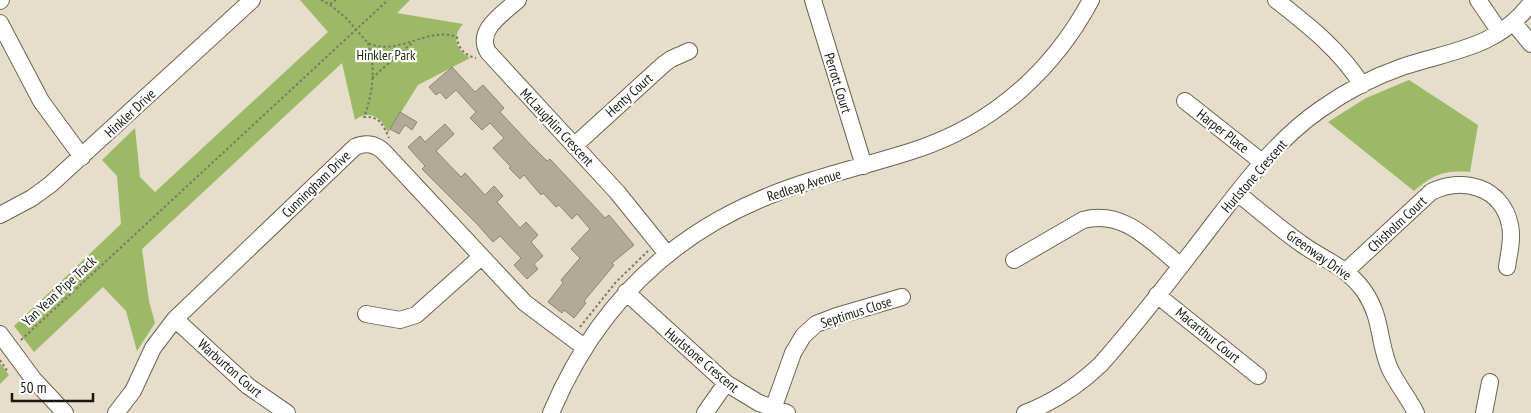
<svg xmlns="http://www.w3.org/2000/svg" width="1531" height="413" viewBox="0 0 1531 413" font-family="'PT Sans Narrow',sans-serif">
<rect width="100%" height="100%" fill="#e6deca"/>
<path fill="#9bb966" d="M300 0H410L397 13 463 24C451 37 456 50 470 58L418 85 388 133C383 118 369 109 355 120L342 63 142 249 149 301 155 323 137 351 126 311 103 287 34 352 14 326 121 224 117 176 102 160 135 128 140 177 155 192 328 32Z
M1409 80 1478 125 1470 172C1445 170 1434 174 1414 191L1328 122 1366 98Z
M0 363 9 375 0 384Z"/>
<path fill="#b2aa97" stroke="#8e8674" d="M452 67 475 92 483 85 504 108 500 112 529 143 547 161 550 159 605 218 609 215 634 245 612 263 614 265 584 301 586 303 574 318 564 310 562 313 548 302 563 283 561 280 580 258 571 249 590 229 577 214 572 219 559 205 556 207 543 193 541 195 524 175 520 179 509 168 511 167 493 148 504 138 490 123 482 130 470 118 476 112 456 90 446 99 440 92 436 95 429 87Z
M400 112 417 122 412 130 405 125 399 134 390 129Z
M445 124 454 134 436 151 461 177 465 173 485 195 494 186 503 196 497 202 520 228 526 222 538 235 531 242 543 256 534 264 538 269 527 279 514 265 521 258 500 236 493 242 477 224 422 169 425 166 408 147 420 136 425 142Z"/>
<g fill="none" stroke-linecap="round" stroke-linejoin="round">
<defs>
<path id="minor" d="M518 0C504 13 475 30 488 52L617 192 667 254
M813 0 864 166
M1276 0C1308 25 1340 50 1362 85
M1478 0 1500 32
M0 1 1 0
M1513 22 1531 44
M0 23 41 101 82 157
M1185 101 1262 162
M574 146 664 64 671 59 689 51
M1237 193C1259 210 1280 229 1303 245 1326 261 1347 267 1364 291 1382 317 1378 340 1389 367 1396 383 1408 397 1416 413
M0 215 32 198 51 184 252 0
M1014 260 1083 220C1124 209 1151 242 1181 266
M1346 271 1431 192C1463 176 1502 187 1510 225 1513 239 1509 253 1507 267
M626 292 726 383 759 403 787 413
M1157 295 1258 376
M366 314 400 320 416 315 481 257
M175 319 248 386 287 413
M0 334 34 380 65 413
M773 409 793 353 803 336 816 324 837 316 902 297
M116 413 133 391 153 348 175 319 355 147C365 142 375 144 383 151L525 303 584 347
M551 413C593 314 660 242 759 200 811 177 868 166 921 148 996 122 1054 69 1091 0
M705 413 726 383
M1025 413C1054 402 1079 385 1101 364 1139 321 1175 274 1210 228 1243 185 1276 140 1321 109 1345 92 1373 77 1402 67 1452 50 1496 49 1531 3
M1484 413 1490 382"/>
</defs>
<use href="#minor" stroke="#6b6452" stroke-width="18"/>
<path stroke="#7d776a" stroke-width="2" stroke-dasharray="2.5 2.5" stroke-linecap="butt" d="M321 0 329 4 346 18 368 43C398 57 427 26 457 37 458 48 464 55 476 58
M330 4 336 0
M368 43C376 68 373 93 364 117 380 116 383 125 389 138
M372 78 412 43
M580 327 616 282 648 251
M21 340 388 0
M0 360 8 372"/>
<use href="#minor" stroke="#fff" stroke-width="16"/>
</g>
<g text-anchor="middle" stroke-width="4.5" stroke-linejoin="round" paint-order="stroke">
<g font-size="14" fill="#222e07" stroke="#fff">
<text x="386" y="60">Hinkler Park</text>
</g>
<g font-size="14" fill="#1a1710" stroke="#fff">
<text transform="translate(838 83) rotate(73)" y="5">Perrott Court</text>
<text transform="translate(629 95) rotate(-42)" y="5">Henty Court</text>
<text transform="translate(130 113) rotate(-43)" y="5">Hinkler Drive</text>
<text transform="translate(557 127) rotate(47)" y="5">McLaughlin Crescent</text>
<text transform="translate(1223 131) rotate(38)" y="5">Harper Place</text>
<text transform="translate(1254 176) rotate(-49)" y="5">Hurlstone Crescent</text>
<text transform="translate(316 184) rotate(-44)" y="5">Cunningham Drive</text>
<text transform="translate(804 185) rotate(-18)" y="5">Redleap Avenue</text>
<text transform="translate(1397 224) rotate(-43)" y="5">Chisholm Court</text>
<text transform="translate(1319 255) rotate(35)" y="5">Greenway Drive</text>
<text transform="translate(59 291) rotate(-43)" y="5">Yan Yean Pipe Track</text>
<text transform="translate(856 312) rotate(-18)" y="5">Septimus Close</text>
<text transform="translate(1208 335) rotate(39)" y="5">Macarthur Court</text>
<text transform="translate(702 360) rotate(40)" y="5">Hurlstone Crescent</text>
<text transform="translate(230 368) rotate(41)" y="5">Warburton Court</text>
</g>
</g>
<path d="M12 393v8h81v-8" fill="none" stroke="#1a1710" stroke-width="2.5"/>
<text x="20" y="393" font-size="15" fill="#1a1710" stroke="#ffffff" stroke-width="4" paint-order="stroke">50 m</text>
</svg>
